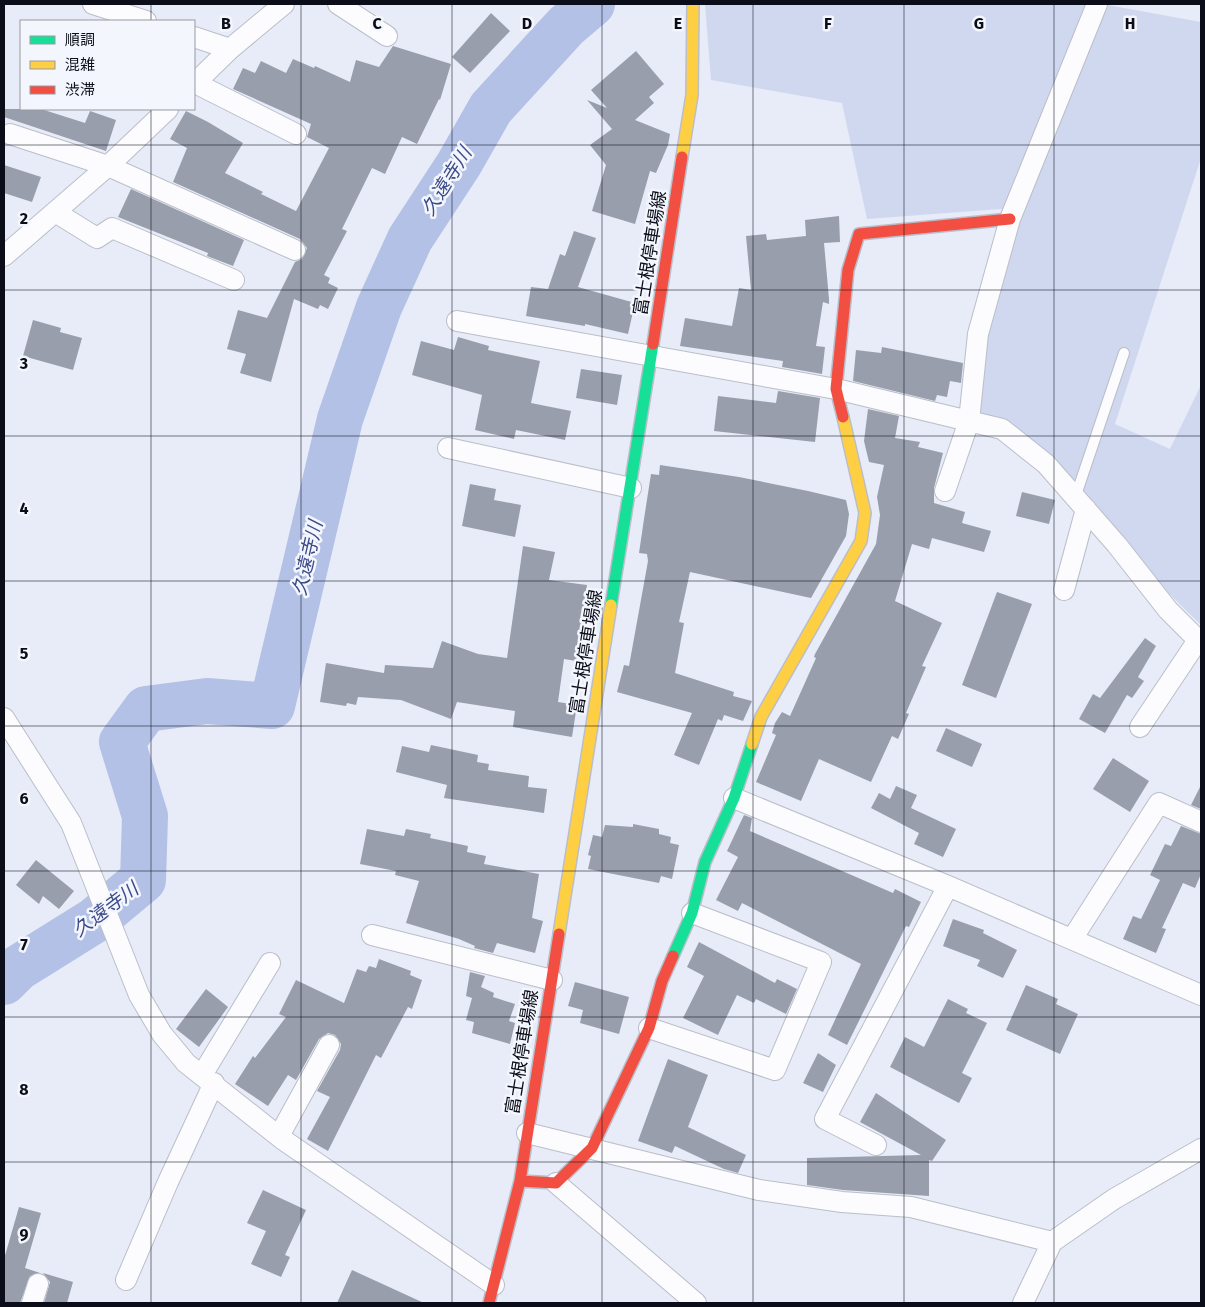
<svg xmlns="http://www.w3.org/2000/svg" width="1205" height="1307" viewBox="0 0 1205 1307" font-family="'Fira Sans','Noto Sans JP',sans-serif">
<rect width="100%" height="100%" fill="#e8ecf8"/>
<path fill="#d0d8f0" d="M705 4H1088L1014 208 867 219 842 103 711 80Z
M1102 4 1201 22V158L1115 424 1170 449 1201 385V625L1153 578 1016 431 966 410 978 334Z"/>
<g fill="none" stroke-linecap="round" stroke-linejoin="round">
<path stroke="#b4c1e6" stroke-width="46" d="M4 982 18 968 95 920 143 880 145 816 122 742 146 709 207 701 272 706 340 419 379 307 410 239 459 164 491 108 566 26 592 4"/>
</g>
<path fill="#999eac" d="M491 13 510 31 470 73 452 57Z
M393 46 451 64 440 100 439 99 417 144 402 137 385 174 372 168 342 229 347 231 324 275 330 278 328 283 338 288 328 309 320 305 318 309 294 299 271 382 240 373 246 354 227 349 238 310 267 318 295 262 302 259 307 248 300 239 173 182 187 148 170 139 186 111 208 122 243 143 225 173 263 192 261 194 296 211 329 148 307 137 311 124 233 89 243 68 255 73 261 61 286 73 293 59 314 68 315 66 350 82 356 60 379 67Z
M636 51 664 84 649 97 654 103 635 120 670 134 668 145 656 173 650 171 635 224 592 211 606 165 590 145 612 129 587 100 607 108 591 90Z
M4 109H41L85 123 90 111 116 120 106 151 4 117Z
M4 165 41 177 32 202 4 193Z
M131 189 244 240 233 266 207 256 208 253 118 217Z
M839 216 840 242 824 243 829 299V304L823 302 816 346 825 347 822 374 782 367 783 361 680 346 685 318 732 326 739 288 751 290 746 236 766 234 767 240 806 236 805 220Z
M574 231 596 238 578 287 635 303 628 334 585 324V326L526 316 531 287 548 289 560 254 565 256Z
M33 320 61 328 60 332 82 338 73 370 23 356Z
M458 337 489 346 488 350 540 361 531 403 571 411 565 440 516 430 514 439 475 430 482 395 412 375 421 341 454 350Z
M882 347 963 363 961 383 950 381 947 397 937 395 935 401 853 381 856 350 881 353Z
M581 369 622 375 617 405 576 398Z
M778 391 820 398 815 442 714 431 718 396 776 403Z
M868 409 899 416 895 438 920 442 918 447 943 453 934 488V503L965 512 962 523 991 531 984 552 932 538 929 549 912 544 895 601 942 623 922 666 926 667 906 713 909 714 898 739 892 736 871 782 819 759 801 801 756 782 776 735 772 733 775 723 782 712 790 716 816 658 814 657 815 654 876 544 880 515 877 497 884 465 869 462 864 441Z
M660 465 739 477 808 491 846 500 849 514 846 536 811 598 690 572 679 622 684 623 675 673 734 692 733 696 752 701 743 721 724 715 722 721 718 719 699 765 674 755 692 713 617 692 624 665 629 666 648 561 647 554 639 553 644 519 651 474 659 475Z
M470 484 496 489 494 500 521 505 515 537 462 526Z
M1022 492 1055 500 1049 524 1016 516Z
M523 546 555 552 549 580 587 585 576 661 564 659 558 702 577 705 572 737 513 727 515 711 457 702 451 719 401 700 358 697 356 705 347 703 346 706 320 702 326 663 384 673 385 665 433 668 442 641 478 654 507 658Z
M997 592 1032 604 996 698 962 685Z
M1145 638 1156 646 1138 677 1144 681 1132 698 1127 695 1105 733 1079 719 1093 694 1100 698Z
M946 728 982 744 972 767 936 751Z
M431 745 478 755 477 762 489 764 488 770 529 776 528 787 547 789 544 813 444 798 447 785 396 772 402 746 429 752Z
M1113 758 1149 781 1130 812 1093 789Z
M1201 785V809L1191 805Z
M896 786 917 795 911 808 956 829 943 857 914 844 919 833 871 808 879 793 890 799Z
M744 815 752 818 750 831 893 893 895 889 921 902 909 927 906 926 847 1045 828 1035 861 964 742 903 738 911 716 900 738 857 727 851Z
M633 824 659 829V834L671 837 670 843 679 845 672 879 661 876 659 883 588 869 591 856 588 855 593 835 602 837 605 825 633 827Z
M1181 826 1201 834V874L1195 888 1183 883 1162 928 1166 929 1156 953 1123 939 1133 916 1141 919 1160 880 1150 875 1165 844 1171 846Z
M367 829 404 836 406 829 431 834 430 838 468 846 467 852 486 856 484 864 539 874 532 918 543 921 535 953 497 943 493 953 474 948 475 946 459 939 406 923 419 881 395 875 396 871 360 864Z
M36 860 74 891 59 909 43 896 39 904 16 885Z
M953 919 984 930 983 933 1017 950 1003 978 977 966 980 960 943 946Z
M699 942 775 983 777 979 797 989 786 1014 756 999 754 1003 737 995 718 1035 683 1018 704 976 687 967Z
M379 959 411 971 410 975 422 980 412 1009 408 1007 381 1058 376 1055 328 1151 307 1139 330 1097 317 1091 340 1050 341 1044 335 1035 328 1033 319 1039 296 1080 288 1075 268 1106 235 1084 253 1056 255 1058 286 1017 279 1014 296 980 344 1003 357 969 366 972 369 966 376 968Z
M470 972 485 976 481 987 494 993 493 997 515 1004 509 1021 515 1023 510 1044 472 1033 474 1022 466 1020 472 998 466 996Z
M575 982 629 997 619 1034 580 1023 583 1010 568 1006Z
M1026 985 1058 999 1056 1004 1078 1014 1060 1054 1006 1030Z
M206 989 228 1007 199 1047 176 1029Z
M948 999 968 1009 966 1013 987 1023 962 1073 972 1078 959 1103 890 1067 905 1037 924 1047Z
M818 1053 836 1065 823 1092 803 1083Z
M668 1059 708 1075 688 1127 746 1155 738 1173 724 1169 675 1146 672 1153 638 1141Z
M876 1093 946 1140 932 1161 929 1160V1196L843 1190 807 1185V1158L921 1155 860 1122Z
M263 1190 306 1210 285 1255 290 1257 281 1277 251 1264 266 1231 247 1223Z
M19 1207 41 1213 25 1268 40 1273 30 1276 20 1303H4V1259Z
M352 1270 424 1303H337Z
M43 1273 73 1282 67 1303H44L50 1282Z"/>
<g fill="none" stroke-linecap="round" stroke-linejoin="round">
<defs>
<path id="lane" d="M1075 498 1124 353"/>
<path id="street" d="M93 4 146 21
M338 4 387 36
M194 37 230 49
M195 83 296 134
M194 84 230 49 284 4
M10 134 108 166 295 250
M55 212 97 238 112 228 234 280
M4 256 108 166 168 109
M457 321 836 389 1002 429 1046 464 1117 545 1168 610 1201 643
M448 448 631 488
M945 491 969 421 978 334 1010 219 1097 4
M1064 590 1086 509
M4 718 71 823 139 995 162 1034 186 1063 282 1139 494 1285
M1140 727 1198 640
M734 798 948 886 1201 995
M372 935 552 980
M1072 939 1159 803 1201 822
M649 1028 775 1070 821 962 692 913
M202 1075 270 963
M527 1133 759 1190 842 1202 911 1207 1052 1242 1114 1199 1201 1149
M279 1136 329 1045
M876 1145 825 1119 948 886
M556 1183 696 1303
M126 1280 168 1182 214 1083
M32 1303 38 1284
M1023 1303 1052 1242"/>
<path id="fast" d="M611 605 653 344
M673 956 692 913 705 862 734 798 752 744"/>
<path id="slow" d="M682 157 692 95 693 4
M752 744 761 717 861 541 865 513 843 417
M559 934 611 605"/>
<path id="jam" d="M653 344 682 157
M843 417 836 389 848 270 859 234 1010 219
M520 1181 556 1183 592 1148 649 1028 662 981 673 956
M489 1303 520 1181 559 934"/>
</defs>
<use href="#lane" stroke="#babec9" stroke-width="12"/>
<use href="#street" stroke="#babec9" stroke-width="22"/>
<use href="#fast" stroke="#babec9" stroke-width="14"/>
<use href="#slow" stroke="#babec9" stroke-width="14"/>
<use href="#jam" stroke="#babec9" stroke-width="14"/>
<use href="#lane" stroke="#fcfcfe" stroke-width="10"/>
<use href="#street" stroke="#fcfcfe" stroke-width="20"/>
<use href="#fast" stroke="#16e098" stroke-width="11"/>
<use href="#slow" stroke="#ffcf43" stroke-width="11"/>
<use href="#jam" stroke="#f24e42" stroke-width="11"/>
</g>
<path fill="none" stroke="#0b0e19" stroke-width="1" stroke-opacity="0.55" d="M151 4V21M301 4V1303M452 4V1303M602 4V1303M753 4V1303M904 4V1303M1054 4V1303M151 109V1303M4 145H1201M4 290H1201M4 436H1201M4 581H1201M4 726H1201M4 871H1201M4 1017H1201M4 1162H1201"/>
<g text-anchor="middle" stroke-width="5" stroke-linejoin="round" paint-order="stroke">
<g font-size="18" fill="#0b0e19" stroke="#f4f6fd">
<text transform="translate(650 253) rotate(-81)" y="6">富士根停車場線</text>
<text transform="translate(586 652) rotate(-81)" y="6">富士根停車場線</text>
<text transform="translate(522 1052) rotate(-81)" y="6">富士根停車場線</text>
</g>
<g font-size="19" font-style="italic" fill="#3c4b89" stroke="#f4f6fd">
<text transform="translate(446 181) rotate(-58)" y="7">久遠寺川</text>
<text transform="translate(307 558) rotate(-77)" y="7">久遠寺川</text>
<text transform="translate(105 909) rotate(-37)" y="7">久遠寺川</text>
</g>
</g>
<g font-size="16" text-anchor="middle" font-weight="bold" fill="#0b0e19" stroke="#f4f6fd" stroke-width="5" stroke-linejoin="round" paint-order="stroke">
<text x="226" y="29">B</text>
<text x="377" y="29">C</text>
<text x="527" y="29">D</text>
<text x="678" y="29">E</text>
<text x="828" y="29">F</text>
<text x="979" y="29">G</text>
<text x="1130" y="29">H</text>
<text x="24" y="224">2</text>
<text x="24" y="369">3</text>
<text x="24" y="514">4</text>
<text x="24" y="659">5</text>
<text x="24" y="804">6</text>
<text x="24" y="950">7</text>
<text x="24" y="1095">8</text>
<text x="24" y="1240">9</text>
</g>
<rect width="1205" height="1307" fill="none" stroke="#0b0e19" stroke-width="10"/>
<rect x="20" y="20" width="175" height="90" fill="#f4f6fd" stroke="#9799a2"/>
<rect x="30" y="36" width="25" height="8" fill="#16e098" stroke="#9799a2"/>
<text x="65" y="45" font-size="15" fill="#0b0e19">順調</text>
<rect x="30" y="61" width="25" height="8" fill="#ffcf43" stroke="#9799a2"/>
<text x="65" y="70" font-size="15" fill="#0b0e19">混雑</text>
<rect x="30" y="86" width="25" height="8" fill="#f24e42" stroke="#9799a2"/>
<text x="65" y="95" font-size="15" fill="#0b0e19">渋滞</text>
</svg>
